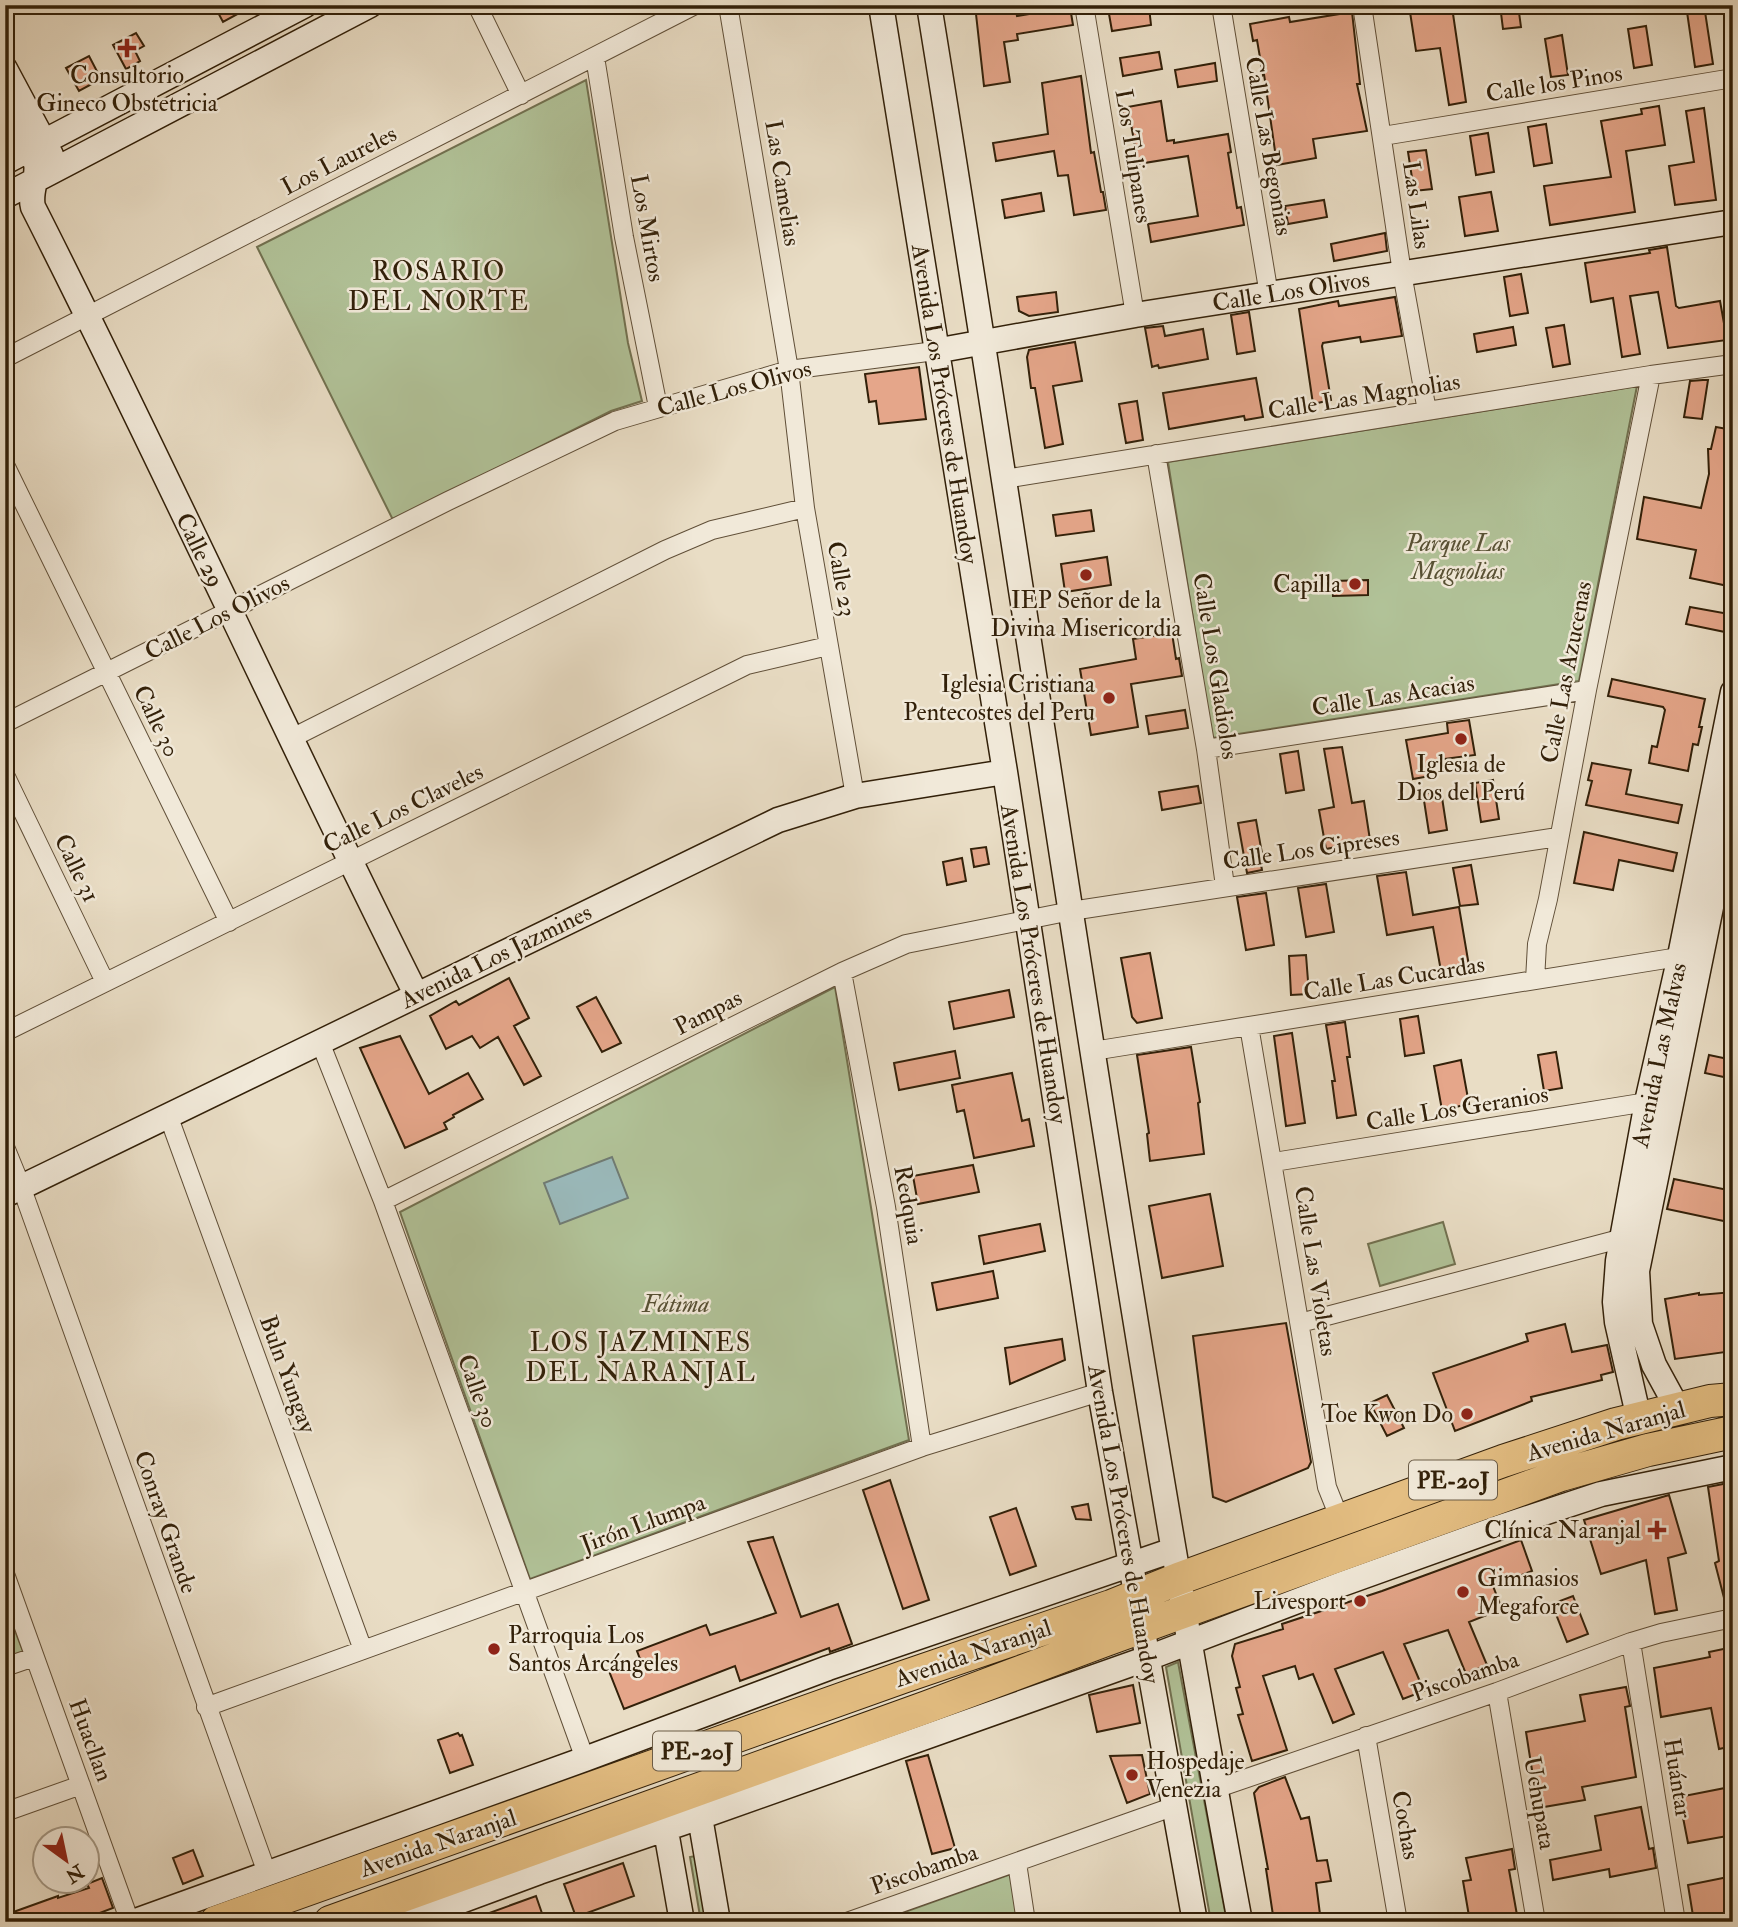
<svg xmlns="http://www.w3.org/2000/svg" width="1738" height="1927" viewBox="0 0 1738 1927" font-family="'IM FELL Double Pica',serif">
<rect width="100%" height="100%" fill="#e9ddc5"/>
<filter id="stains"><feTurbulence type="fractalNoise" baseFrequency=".00286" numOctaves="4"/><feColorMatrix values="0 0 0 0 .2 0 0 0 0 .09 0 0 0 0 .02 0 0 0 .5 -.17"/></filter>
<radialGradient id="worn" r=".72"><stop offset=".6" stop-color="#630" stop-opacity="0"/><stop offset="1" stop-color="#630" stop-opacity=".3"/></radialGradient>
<path fill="#b1c298" stroke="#727150" stroke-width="2" d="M586 80 628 343 642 401 611 411 393 520 257 247Z
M1637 386 1579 681 1212 738 1168 462Z
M835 987 909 1440 530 1579 400 1212Z
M1443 1222 1455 1264 1380 1286 1368 1244Z
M5 1605 24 1654 5 1661Z
M1178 1662 1227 1922H1211L1166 1667Z
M701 1855 712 1922H701L690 1857Z
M1011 1874 1019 1922H885V1919Z"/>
<path fill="#9ababc" stroke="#707c74" stroke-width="2" d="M612 1157 628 1198 560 1224 544 1183Z"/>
<path fill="#e5a68a" stroke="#322009" stroke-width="2" d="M214 5H254L223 22Z
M975 5H1015L1017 16 1070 7 1073 25 1017 34 1018 40 1004 42 1010 82 984 86Z
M1500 5H1518L1521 27 1503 29Z
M1686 5H1704L1713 64 1695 67Z
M1149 7 1151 25 1112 31 1109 14Z
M1452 7 1466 102 1449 105 1440 48 1416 51 1410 12Z
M1352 12 1360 84H1357L1367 131 1313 139 1316 158 1277 165 1264 74 1263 75 1257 40 1253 41 1250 24 1289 17 1290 22Z
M1646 26 1652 65 1634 68 1628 29Z
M136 33 144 46 135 51 140 61 126 69 113 45Z
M1562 35 1568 75 1551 77 1545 39Z
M1159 52 1162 69 1123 76 1120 58Z
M89 56 101 79 79 91 66 68Z
M1215 63 1217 81 1178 87 1175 70Z
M1081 76 1091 153 1094 152 1101 192H1103L1106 210 1074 215 1068 175 1058 176 1054 151 996 161 993 143 1048 134 1042 83Z
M1161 101 1167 141 1174 140V143L1228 134 1231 152 1228 153 1237 208 1241 207 1244 225 1151 242 1148 224 1198 216 1188 156 1138 164 1131 124 1124 125 1122 108Z
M1659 106 1665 145 1626 151 1635 212 1550 225 1544 186 1611 177 1601 121 1642 114 1641 109Z
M1704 108 1716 200 1675 205 1669 166 1694 162 1686 111Z
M1546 124 1552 163 1534 166 1528 127Z
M1488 133 1494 172 1476 175 1470 136Z
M1426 150 1432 189 1414 191 1408 152Z
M1491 192 1498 231 1465 236 1459 197Z
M1041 193 1044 211 1005 218 1002 200Z
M1324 200 1327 217 1288 224 1285 206Z
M1385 233 1387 251 1334 261 1331 244Z
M1667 247 1676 306 1679 308 1720 301 1727 340 1668 348 1658 292 1630 296 1640 354 1622 357 1613 298 1591 302 1585 263 1650 253 1649 250Z
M1521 274 1528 313 1510 316 1504 277Z
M1056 292 1058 312 1029 316 1019 311 1017 297Z
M1395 297 1402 336 1361 342 1360 337 1323 343 1322 346 1331 400 1313 404 1299 309 1338 301 1339 306Z
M1249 312 1255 351 1237 354 1231 315Z
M1564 325 1570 364 1553 367 1546 328Z
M1163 326 1165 336 1203 329 1208 359 1159 368 1158 365 1152 367 1145 328Z
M1513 327 1516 345 1477 352 1474 334Z
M1075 342 1082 381 1053 386 1063 444 1045 448 1035 388H1031L1027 357 1029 350Z
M919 367 926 419 879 424 876 401 869 402 865 374Z
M1256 378 1263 417 1245 420 1244 416 1169 429 1163 393Z
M1703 380H1708L1702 419 1684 417 1690 381Z
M1137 401 1143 440 1126 443 1119 404Z
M1716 427 1733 430V536L1726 567 1732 568 1728 586 1690 578 1696 550 1637 539 1644 497 1701 508 1709 474 1708 449H1711Z
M1091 510 1094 531 1056 536 1053 515Z
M1107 557 1111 585 1065 592 1061 564Z
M1368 580V595L1333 596V581Z
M1690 607 1729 614 1725 632 1686 624Z
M1172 633 1176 659 1179 658 1182 676 1131 684 1138 727 1091 735 1080 669 1136 659 1133 639Z
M1612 679 1705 699 1699 727H1702L1698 745 1693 744 1688 771 1649 763 1652 746 1657 747 1665 710 1663 707 1608 696Z
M1185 710 1188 728 1149 734 1146 716Z
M1469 720 1475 755 1428 761 1430 776 1413 779 1406 740 1448 733 1447 723Z
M1342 747 1352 803 1364 801 1370 840 1326 849 1319 810 1334 807 1324 749Z
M1298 751 1304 790 1286 793 1280 754Z
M1592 763 1631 770 1626 794 1682 805 1678 823 1586 805 1592 781 1588 780Z
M1493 780 1499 819 1481 822 1475 783Z
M1198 786 1201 803 1162 810 1159 792Z
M1441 791 1447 830 1429 833 1423 794Z
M1256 820 1263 859H1260L1262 870 1247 873 1238 823Z
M1584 832 1677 853 1673 871 1619 860 1613 890 1574 883Z
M986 847 989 864 974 867 971 849Z
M962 858 966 881 947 885 943 862Z
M1471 865 1478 904 1460 906 1453 868Z
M1406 872 1413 915 1459 907 1469 966 1441 971 1433 927 1387 935 1377 876Z
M1326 884 1334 932 1306 937 1298 888Z
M1266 893 1274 945 1246 950 1237 897Z
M1150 953 1162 1018 1137 1023 1132 1017 1121 958Z
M1306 955 1309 994 1291 995 1289 956Z
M509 978 529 1018 514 1026 541 1076 524 1085 498 1037 480 1048 472 1036 446 1049 430 1016 456 1001 459 1005Z
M1009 990 1014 1017 954 1029 949 1002Z
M596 997 621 1043 602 1052 577 1007Z
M1418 1016 1424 1053 1405 1056 1400 1019Z
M1345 1022 1350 1057H1347L1356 1115 1337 1118 1332 1081H1335L1326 1025Z
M1292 1033 1305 1123 1286 1126 1274 1036Z
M400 1036 429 1094 468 1073 483 1099 453 1115 454 1117 444 1123 447 1129 405 1148 360 1048Z
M1191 1047 1200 1102 1198 1103 1204 1154 1150 1161 1147 1134 1149 1133 1137 1055Z
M955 1051 960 1078 899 1090 894 1063Z
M1556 1052 1562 1088 1544 1091 1538 1055Z
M1709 1055 1733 1060V1079L1705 1073Z
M1461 1060 1469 1104 1442 1110 1434 1066Z
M1012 1073 1022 1121 1029 1119 1034 1146 974 1158 964 1110 957 1112 952 1085Z
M973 1165 979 1192 918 1204 913 1176Z
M1674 1179 1733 1191V1223L1667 1209Z
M1210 1194 1223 1266 1162 1278 1149 1206Z
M1040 1224 1045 1251 984 1264 979 1236Z
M993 1271 998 1298 937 1310 932 1283Z
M1733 1292V1351L1675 1359 1665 1299 1699 1293V1295Z
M1286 1323 1311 1462 1308 1468 1226 1502 1213 1497 1193 1336Z
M1565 1324 1572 1352 1607 1345 1613 1372 1601 1375 1602 1380 1531 1397 1532 1401 1455 1431 1433 1373 1528 1341 1526 1334Z
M1062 1339 1065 1360 1010 1384 1005 1348Z
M1387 1395 1404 1428 1387 1436 1370 1403Z
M890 1480 929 1600 903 1609 863 1490Z
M1733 1482V1607H1729L1724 1598 1715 1563 1719 1561 1708 1487Z
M1669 1495 1686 1553 1668 1558 1677 1610 1655 1614 1646 1560 1601 1574 1584 1520Z
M1088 1504 1091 1520 1076 1519 1072 1507Z
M1016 1508 1036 1566 1010 1575 990 1517Z
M773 1537 801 1617 838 1604 852 1644 830 1652 829 1648 740 1681 735 1666 624 1709 609 1671 640 1659 637 1651 706 1625 710 1635 776 1613 748 1542Z
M1521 1540 1532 1571 1493 1586 1502 1609 1469 1622 1487 1665 1466 1674 1448 1630 1404 1644 1424 1691 1403 1699 1383 1652 1335 1669 1354 1714 1333 1723 1313 1674 1299 1679 1295 1666 1263 1676 1287 1750 1252 1761 1238 1715 1243 1714 1236 1688 1240 1687 1232 1656 1235 1644 1283 1629 1282 1624 1382 1591Z
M1573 1596 1588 1634 1567 1642 1552 1604Z
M1733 1647V1746L1719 1749 1711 1708 1661 1717 1654 1668 1710 1657 1709 1652Z
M1133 1685 1140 1723 1097 1732 1089 1695Z
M1626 1687 1630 1706 1625 1707 1636 1777 1582 1787 1585 1800 1538 1808 1526 1732 1585 1721 1580 1695Z
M458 1733 460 1736 462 1735 473 1765 450 1773 438 1740Z
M928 1755 955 1848 932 1854 906 1761Z
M1142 1755 1150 1794 1127 1803 1110 1756Z
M1285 1777 1301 1819 1309 1817 1317 1861 1327 1860 1331 1881 1316 1883 1321 1922H1274L1266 1869H1268L1254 1793 1259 1787Z
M1725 1788 1733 1835 1688 1843 1679 1797Z
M1641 1807 1649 1849 1653 1848 1656 1868 1610 1877 1609 1869 1553 1880 1550 1860 1601 1850 1595 1816Z
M1512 1849 1515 1869 1509 1870 1517 1915 1470 1922 1463 1881 1471 1880 1466 1858Z
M193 1850 203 1876 183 1884 173 1858Z
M623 1863 634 1896 576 1917 564 1884Z
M1733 1876V1922H1694L1688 1885Z
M102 1878 113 1908 76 1922H5V1915L58 1896V1898L89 1888 87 1884Z
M536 1896 545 1922H470V1920Z"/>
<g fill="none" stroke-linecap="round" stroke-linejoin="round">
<defs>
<path id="street" d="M477 5 521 95
M728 5 789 370 805 508 855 796
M1084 5 1135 315
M1221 5 1269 295
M1362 5 1402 273 1427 411
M595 57 624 237 658 407
M1383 136 1733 78
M5 358 695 5
M1156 454 1206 749 1225 886
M5 465 229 922
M1004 479 1651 375 1733 364
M5 723 448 501 615 421 789 370 935 351
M292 738 665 550 712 530 805 508
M1206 749 1587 690
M5 775 105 982
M842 972 886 1207 922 1447
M1535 980 1537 944 1548 899 1587 690 1651 375
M1249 1026 1327 1487 1341 1522
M5 1032 747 665 828 646
M320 1042 383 1201 585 1759
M1093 1051 1691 955
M168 1115 363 1650
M5 1147 21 1186 267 1873
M1274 1162 1647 1102
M383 1201 842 972 906 944 1071 911 1558 837
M1300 1323 1631 1236
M5 1574 130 1922
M1631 1642 1676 1922
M5 1667 34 1657
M1497 1692 1536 1922
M206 1707 922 1447 1100 1392
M1366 1736 1398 1922
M1215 1789 1497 1692 1631 1642 1661 1633 1733 1618
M5 1812 81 1785
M1017 1863 1026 1922
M847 1922 1175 1806"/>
<path id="secondary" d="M881 5 1005 772 1100 1392 1195 1922
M929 5C1033 644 1121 1286 1240 1922
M5 69 51 155
M5 105 36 163C39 178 29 191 33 207 165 467 285 733 416 994
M5 162 305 5
M5 196 370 5
M935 351 1135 315 1733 222
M5 1195 778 820 855 796 1005 772
M1678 1409 1654 1365 1640 1324 1637 1271 1733 799
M1639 1419 1617 1322 1615 1302 1618 1261 1647 1102 1680 956 1733 692
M663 1814 682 1922
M700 1817 718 1922
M133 1922 585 1759 828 1668 1173 1550
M404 1922 539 1872 700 1817 1148 1658 1342 1584 1498 1528 1601 1494 1733 1467"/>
<path id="highway" d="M216 1922 903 1677 1111 1606 1178 1579 1503 1461 1616 1424 1710 1401 1733 1399
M330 1922 927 1707 1103 1641 1561 1475 1648 1450 1733 1432"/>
</defs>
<use href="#street" stroke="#604f38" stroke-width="20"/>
<use href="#secondary" stroke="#322009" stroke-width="27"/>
<use href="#highway" stroke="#322009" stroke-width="34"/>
<use href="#street" stroke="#f1e9d9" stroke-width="18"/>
<use href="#secondary" stroke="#f1e9d9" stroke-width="24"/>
<use href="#highway" stroke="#e4be82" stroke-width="32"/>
</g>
<g fill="#8f2418" stroke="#f1e9d9" stroke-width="2.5">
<path d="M123.5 37.5h7v7h7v7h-7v7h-7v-7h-7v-7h7z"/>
<circle cx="1086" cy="575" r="7"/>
<circle cx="1355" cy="584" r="7"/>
<circle cx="1109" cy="698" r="7"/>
<circle cx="1461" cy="739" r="7"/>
<circle cx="1467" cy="1414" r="7"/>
<path d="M1653.5 1519.5h7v7h7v7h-7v7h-7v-7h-7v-7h7z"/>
<circle cx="1463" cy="1592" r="7"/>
<circle cx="1360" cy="1601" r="7"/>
<circle cx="494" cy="1649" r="7"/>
<circle cx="1132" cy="1775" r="7"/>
</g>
<g text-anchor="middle" stroke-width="5" stroke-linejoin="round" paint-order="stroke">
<g fill="#f1e9d9" stroke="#6b5c47" stroke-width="2">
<rect x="1409" y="1460.5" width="88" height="39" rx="5"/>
<rect x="653" y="1731.5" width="88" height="39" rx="5"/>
</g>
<g font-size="23" font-weight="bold" fill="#322009">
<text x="1453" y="1488">PE-20J</text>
<text x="697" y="1759">PE-20J</text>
</g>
<g font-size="24" fill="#322009" stroke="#f1e9d9" text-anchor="end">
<text x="127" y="83" text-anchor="middle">Consultorio<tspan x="127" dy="28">Gineco Obstetricia</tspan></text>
<text x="1341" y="592">Capilla</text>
<text x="1086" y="608" text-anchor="middle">IEP Señor de la<tspan x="1086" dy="28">Divina Misericordia</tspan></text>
<text x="1095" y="692">Iglesia Cristiana<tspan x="1095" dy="28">Pentecostes del Peru</tspan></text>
<text x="1461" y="772" text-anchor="middle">Iglesia de<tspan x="1461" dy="28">Dios del Perú</tspan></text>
<text x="1453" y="1422">Toe Kwon Do</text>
<text x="1641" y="1538">Clínica Naranjal</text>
<text x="1477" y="1586" text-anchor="start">Gimnasios<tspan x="1477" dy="28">Megaforce</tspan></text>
<text x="1346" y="1609">Livesport</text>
<text x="508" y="1643" text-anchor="start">Parroquia Los<tspan x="508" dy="28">Santos Arcángeles</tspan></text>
<text x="1146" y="1769" text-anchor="start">Hospedaje<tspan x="1146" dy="28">Venezia</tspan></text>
</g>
<g font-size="24" fill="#322009" stroke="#f1e9d9">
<text transform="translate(1554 83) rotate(-9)" y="8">Calle los Pinos</text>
<text transform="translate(1269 146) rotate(80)" y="8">Calle Las Begonias</text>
<text transform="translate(1134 156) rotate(81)" y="8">Los Tulipanes</text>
<text transform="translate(339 160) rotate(-27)" y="8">Los Laureles</text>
<text transform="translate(783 183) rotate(81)" y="8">Las Camelias</text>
<text transform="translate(1417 205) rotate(82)" y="8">Las Lilas</text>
<text transform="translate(648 228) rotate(80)" y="8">Los Mirtos</text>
<text transform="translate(1291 291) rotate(-9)" y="8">Calle Los Olivos</text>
<text transform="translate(734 388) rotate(-15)" y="8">Calle Los Olivos</text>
<text transform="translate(1364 396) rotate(-9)" y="8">Calle Las Magnolias</text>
<text transform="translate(945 404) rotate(81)" y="8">Avenida Los Próceres de Huandoy</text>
<text transform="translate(200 550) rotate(64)" y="8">Calle 29</text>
<text transform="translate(842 579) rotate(80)" y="8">Calle 23</text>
<text transform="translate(217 617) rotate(-27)" y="8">Calle Los Olivos</text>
<text transform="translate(1216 666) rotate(81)" y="8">Calle Los Gladiolos</text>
<text transform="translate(1566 672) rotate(-79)" y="8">Calle Las Azucenas</text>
<text transform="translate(1393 695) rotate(-9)" y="8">Calle Las Acacias</text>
<text transform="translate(157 721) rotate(64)" y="8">Calle 30</text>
<text transform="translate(403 808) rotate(-26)" y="8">Calle Los Claveles</text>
<text transform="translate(1311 849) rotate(-8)" y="8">Calle Los Cipreses</text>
<text transform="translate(77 868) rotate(64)" y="8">Calle 31</text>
<text transform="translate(496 956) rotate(-26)" y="8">Avenida Los Jazmines</text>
<text transform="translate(1034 964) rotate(81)" y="8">Avenida Los Próceres de Huandoy</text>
<text transform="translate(1394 978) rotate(-9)" y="8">Calle Las Cucardas</text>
<text transform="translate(708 1012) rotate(-27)" y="8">Pampas</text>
<text transform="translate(1659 1055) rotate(-78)" y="8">Avenida Las Malvas</text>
<text transform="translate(1457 1108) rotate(-9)" y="8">Calle Los Geranios</text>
<text transform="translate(909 1205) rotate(80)" y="8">Redquia</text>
<text transform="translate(1316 1271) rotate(81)" y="8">Calle Las Violetas</text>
<text transform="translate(288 1374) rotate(70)" y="8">Buln Yungay</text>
<text transform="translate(478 1391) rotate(70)" y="8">Calle 30</text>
<text transform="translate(1606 1431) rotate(-16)" y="8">Avenida Naranjal</text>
<text transform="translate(166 1522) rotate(71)" y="8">Conray Grande</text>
<text transform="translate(643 1523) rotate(-20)" y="8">Jirón Llumpa</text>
<text transform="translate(1124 1524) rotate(80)" y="8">Avenida Los Próceres de Huandoy</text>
<text transform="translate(973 1653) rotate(-19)" y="8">Avenida Naranjal</text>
<text transform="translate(1465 1676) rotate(-19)" y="8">Piscobamba</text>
<text transform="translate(91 1740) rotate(70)" y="8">Huacllan</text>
<text transform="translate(1678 1778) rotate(81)" y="8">Huántar</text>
<text transform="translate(1540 1803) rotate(80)" y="8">Uchupata</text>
<text transform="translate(1406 1825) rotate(80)" y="8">Cochas</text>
<text transform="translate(438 1843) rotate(-19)" y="8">Avenida Naranjal</text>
<text transform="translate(924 1869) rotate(-19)" y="8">Piscobamba</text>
</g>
<g font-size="24" font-style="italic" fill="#585134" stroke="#f1e9d9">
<text x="1458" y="551">Parque Las<tspan x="1458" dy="28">Magnolias</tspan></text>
<text x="676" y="1312">Fátima</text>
</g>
<g font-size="26" letter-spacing="2" fill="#322009" stroke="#f1e9d9">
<text x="439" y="280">ROSARIO<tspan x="439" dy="30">DEL NORTE</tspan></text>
<text x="641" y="1351">LOS JAZMINES<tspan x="641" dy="30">DEL NARANJAL</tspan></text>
</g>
</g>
<rect width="1738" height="1927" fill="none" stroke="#e9ddc5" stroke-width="28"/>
<rect x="7" y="7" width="1724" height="1913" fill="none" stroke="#322009" stroke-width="3.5"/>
<rect x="14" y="14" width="1710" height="1899" fill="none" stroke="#322009" stroke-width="2"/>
<g transform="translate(66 1860) rotate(147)"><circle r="33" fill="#f1e9d9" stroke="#a59986" stroke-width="2"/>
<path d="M0-5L12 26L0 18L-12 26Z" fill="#8f2418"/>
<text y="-10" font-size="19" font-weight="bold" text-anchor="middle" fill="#322009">N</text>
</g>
<rect width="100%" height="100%" filter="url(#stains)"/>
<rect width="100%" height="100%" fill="url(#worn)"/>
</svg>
